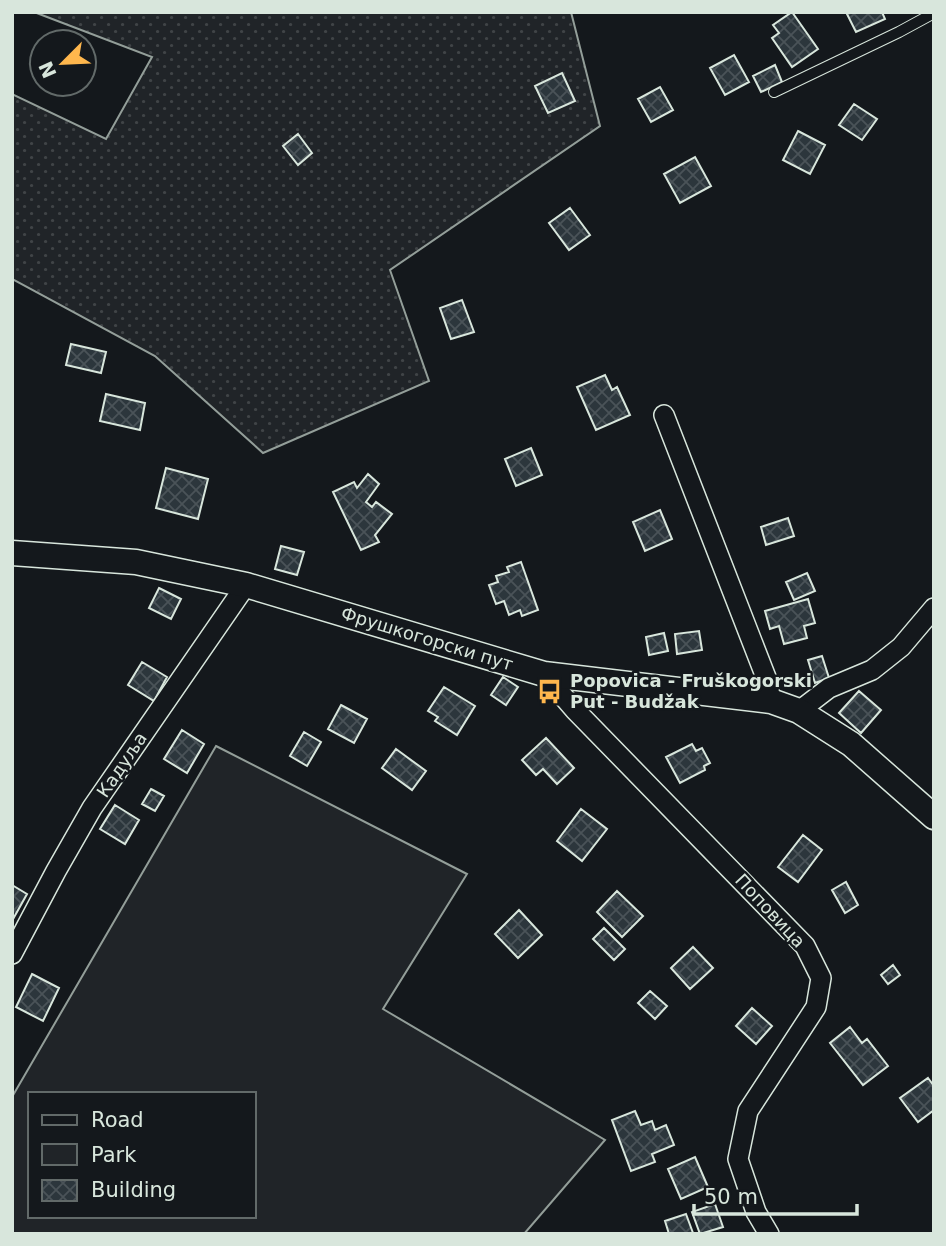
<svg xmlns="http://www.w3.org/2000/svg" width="946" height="1246" viewBox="0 0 946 1246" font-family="'DejaVu Sans',sans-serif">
<defs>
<pattern id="garden-dots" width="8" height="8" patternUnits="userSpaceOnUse" patternTransform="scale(1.75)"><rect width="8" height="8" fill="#202428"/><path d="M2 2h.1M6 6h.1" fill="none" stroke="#404447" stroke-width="1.8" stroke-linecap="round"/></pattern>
<pattern id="building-cross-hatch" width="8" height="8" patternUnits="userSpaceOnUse" patternTransform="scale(1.75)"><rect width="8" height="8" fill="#2c363c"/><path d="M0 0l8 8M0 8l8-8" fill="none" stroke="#4a5358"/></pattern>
</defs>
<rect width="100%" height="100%" fill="#14181c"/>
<path fill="#202428" stroke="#939e99" stroke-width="2" fill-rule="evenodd" d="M216 746 467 874 383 1009 605 1140 524 1234H12V1097ZM30 1094H254V1216H30Z"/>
<path fill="url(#garden-dots)" stroke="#939e99" stroke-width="2" d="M34 12H571L600 126 390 270 429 381 263 453 155 356 12 279V94L106 139 152 57Z"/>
<path fill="url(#building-cross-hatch)" stroke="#d8e6dc" stroke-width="2" d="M792 12 818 49 792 67 772 38 779 33 773 25Z
M852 12H882L885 19 856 32 847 14Z
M734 55 749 82 725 95 710 68Z
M775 65 782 82 761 92 753 76Z
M562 73 575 101 548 113 535 86Z
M660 87 673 110 651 122 638 99Z
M854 104 877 119 862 140 839 125Z
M798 131 825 145 810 174 783 160Z
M298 134 312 153 298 165 283 146Z
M695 157 711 186 680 203 664 174Z
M570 208 590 235 569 250 549 223Z
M462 300 474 332 451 339 440 308Z
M71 344 106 352 101 373 66 365Z
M605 375 612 390 617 387 630 415 596 430 577 387Z
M106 394 145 403 140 430 100 421Z
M531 448 542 475 516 486 505 459Z
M166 468 208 479 198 519 156 508Z
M368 474 379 484 366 502 372 507 376 502 392 514 375 535 379 542 361 550 333 492 354 482 357 488Z
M660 510 672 539 645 551 633 522Z
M788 518 794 536 766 545 761 527Z
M281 546 304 552 297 575 275 569Z
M521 562 538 610 522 616 520 610 509 615 504 601 496 604 489 585 498 582 496 576 509 572 507 567Z
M807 573 815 591 794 600 786 582Z
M159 588 181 599 171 619 149 608Z
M808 599 815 623 804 626 807 638 784 644 779 626 770 629 765 611Z
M699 631 702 650 677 654 675 634Z
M664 633 668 651 649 655 646 637Z
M822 656 829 678 815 683 808 660Z
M142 662 167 677 154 701 128 685Z
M503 677 518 687 506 705 491 695Z
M444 687 475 706 457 735 435 721 438 717 428 711Z
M859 691 881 710 861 733 839 713Z
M341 705 367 719 354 743 328 729Z
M182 730 204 744 187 773 164 759Z
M304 732 321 742 307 766 290 756Z
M546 738 574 768 557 784 543 769 536 775 522 760Z
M692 744 696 751 702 748 710 763 704 766 705 770 680 783 666 757Z
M396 749 426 771 412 790 382 768Z
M151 789 164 796 155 811 142 804Z
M115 805 139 820 125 844 100 829Z
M581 809 607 829 582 861 557 841Z
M803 835 822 850 798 882 778 867Z
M846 882 858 905 845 913 832 890Z
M12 885 27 894 12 921Z
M617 891 643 916 622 937 597 912Z
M519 910 542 935 518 958 495 934Z
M604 928 625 949 614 960 593 939Z
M693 947 713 968 690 989 671 968Z
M893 965 900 975 888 984 881 975Z
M32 974 59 988 43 1021 16 1007Z
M650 991 667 1006 655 1019 638 1003Z
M752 1008 772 1026 756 1044 736 1026Z
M850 1027 862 1043 867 1039 888 1066 863 1085 830 1043Z
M928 1078 934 1086V1110L918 1122 900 1098Z
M635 1111 641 1125 652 1121 655 1130 666 1125 674 1145 652 1154 655 1162 631 1171 612 1120Z
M695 1157 708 1187 681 1199 668 1169Z
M715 1204 723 1227 700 1234 692 1212Z
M686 1214 693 1233 669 1234 665 1221Z"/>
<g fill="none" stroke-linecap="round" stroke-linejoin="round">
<defs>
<path id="service" d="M774 92 899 32 934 13"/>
<path id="minor" d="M664 415 767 680 771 701
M544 674 575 710 805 946 821 978 816 1007 748 1111 738 1159 756 1212 769 1234
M799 711 829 688 872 670 901 647 934 608
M12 954 56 871 92 808 246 585"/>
<path id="tertiary" d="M12 553 136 562 246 585 544 674 771 701 799 711 851 744 934 817"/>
</defs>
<use href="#service" stroke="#d8e6dc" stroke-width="12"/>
<use href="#minor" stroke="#d8e6dc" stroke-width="22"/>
<use href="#tertiary" stroke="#d8e6dc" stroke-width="27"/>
<use href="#service" stroke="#14181c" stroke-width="10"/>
<use href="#minor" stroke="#14181c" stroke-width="19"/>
<use href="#tertiary" stroke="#14181c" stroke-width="24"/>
</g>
<defs>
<symbol id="bus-bare" viewBox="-9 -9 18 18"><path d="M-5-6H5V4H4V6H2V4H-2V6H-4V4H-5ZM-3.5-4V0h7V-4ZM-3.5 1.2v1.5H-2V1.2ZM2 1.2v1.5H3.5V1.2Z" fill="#ffb74d" stroke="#14181c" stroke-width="2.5" paint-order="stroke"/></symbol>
</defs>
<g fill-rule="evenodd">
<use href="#bus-bare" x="532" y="674" width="35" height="35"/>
</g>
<g text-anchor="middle" stroke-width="5" stroke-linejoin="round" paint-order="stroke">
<g font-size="18" fill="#d8e6dc" stroke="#14181c">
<text transform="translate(427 639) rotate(17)" y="6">Фрушкогорски пут</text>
<text transform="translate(122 765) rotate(-56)" y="6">Кадуља</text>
<text transform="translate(770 911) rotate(47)" y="6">Поповица</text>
</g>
<g font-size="18" font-weight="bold" fill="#d8e6dc" stroke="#14181c" text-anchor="start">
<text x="570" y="687">Popovica - Fruškogorski<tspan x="570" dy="21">Put - Budžak</tspan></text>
</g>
</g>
<rect width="946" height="1246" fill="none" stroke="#d8e6dc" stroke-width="28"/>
<rect x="28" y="1092" width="228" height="126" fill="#14181c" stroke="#626a69" stroke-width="2"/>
<rect x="42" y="1115" width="35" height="10" fill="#14181c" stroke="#626a69" stroke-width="2"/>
<text x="91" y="1127" font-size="21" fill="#d8e6dc">Road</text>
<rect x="42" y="1144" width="35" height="21" fill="#202428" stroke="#626a69" stroke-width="2"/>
<text x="91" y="1162" font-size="21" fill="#d8e6dc">Park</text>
<rect x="42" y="1180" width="35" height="21" fill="url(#building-cross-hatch)" stroke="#626a69" stroke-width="2"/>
<text x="91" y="1197" font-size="21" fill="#d8e6dc">Building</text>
<g transform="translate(63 63) rotate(246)"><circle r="33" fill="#14181c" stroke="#626a69" stroke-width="2"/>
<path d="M0-5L12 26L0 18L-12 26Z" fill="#ffb74d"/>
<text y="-10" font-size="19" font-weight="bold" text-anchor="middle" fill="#d8e6dc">N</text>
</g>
<path d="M694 1204v10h163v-10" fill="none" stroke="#d8e6dc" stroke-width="3.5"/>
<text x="704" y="1204" font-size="21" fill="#d8e6dc" stroke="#14181c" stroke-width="5" paint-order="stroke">50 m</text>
</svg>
